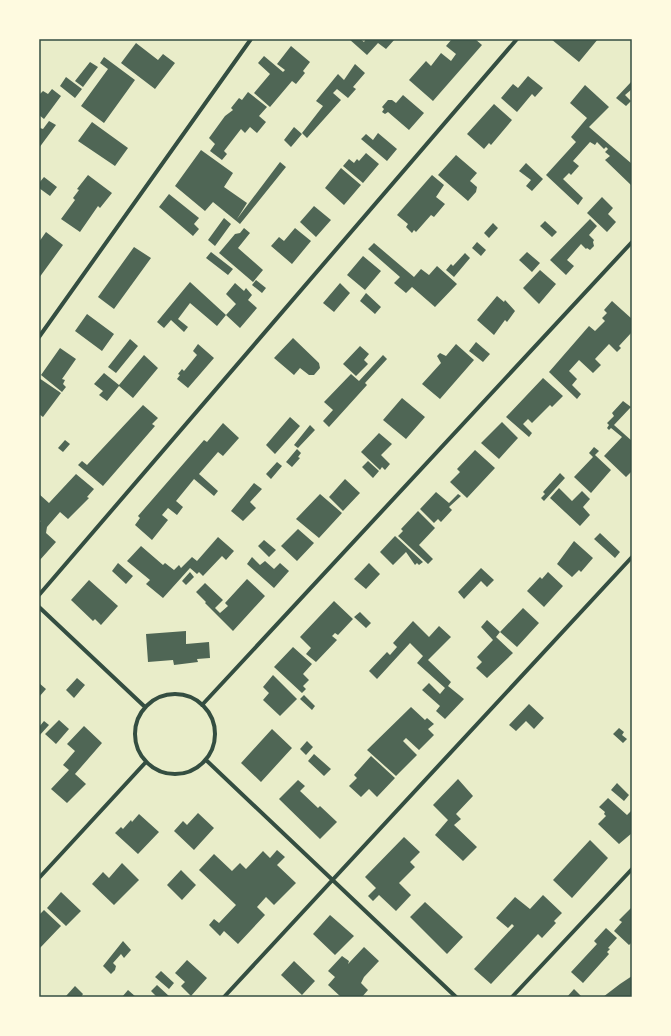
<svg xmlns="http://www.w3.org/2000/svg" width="671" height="1036" viewBox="0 0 671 1036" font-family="Quicksand,sans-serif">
<rect width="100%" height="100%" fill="#e9edc9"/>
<path fill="#4f6655" d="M349 39H360L364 42 366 39H395L386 49 378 43 367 55Z
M452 39H475L482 45 433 101 409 80 426 61 431 66 441 53 451 61 456 54 446 46Z
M551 39H598L579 62Z
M136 43 158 60 163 54 175 63 155 89 121 63Z
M291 46 310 62 303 71 305 73 296 84 292 81 270 107 254 93 270 74 258 63 264 56 283 72 285 70 277 64Z
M104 57 135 80 104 123 81 106 108 69 100 63Z
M90 62 98 67 83 87 75 81Z
M355 64 365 73 353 87 356 89 348 98 337 89 333 93 341 100 307 138 302 133 323 106 316 101 338 74 344 80Z
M528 76 543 88 535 97 532 94 517 112 501 98 513 84 518 88Z
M66 77 82 89 75 98 60 86Z
M632 81V89L625 95 631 101 626 106 616 98Z
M585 85 609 107 589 127 632 164V186L605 160 610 156 605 152 608 149 606 147 604 149 597 142 595 145 590 142 573 161 579 166 571 175 569 173 563 179 583 198 578 205 546 175 576 142 571 137 587 118 570 103Z
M52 89 61 96 44 119 39 115V95L43 91 48 94Z
M248 92 267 107 259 116 266 122 257 133 250 127 245 133 241 129 224 151 227 154 222 160 210 151 215 144 209 138 225 116 233 110 231 108 239 98 242 100Z
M403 95 424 113 409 130 388 112 385 114 382 112 384 109 382 107 388 100H392L396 103Z
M494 104 512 120 491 145 489 143 484 149 467 134Z
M49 121 56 125 39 148V129L40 128 43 129Z
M92 122 128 148 115 166 78 141Z
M294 127 302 134 291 147 284 140Z
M378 133 397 149 387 161 361 139 366 134 373 140Z
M201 150 233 173 224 187 247 203 237 219 280 162 286 167 240 224 213 202 205 211 175 186Z
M366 153 379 164 363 183 343 166 349 159 354 163 357 159 359 161Z
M456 155 477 173 470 181 477 187 476 192 468 201 438 175Z
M526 163 543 179 532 191 526 186 531 180 519 171Z
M341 168 361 185 344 205 325 188Z
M88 175 112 193 100 208 98 206 80 232 61 219 75 200 73 198 79 190 77 189Z
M432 175 444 185 436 197 445 204 434 217 431 215 416 232 414 230 412 233 406 227 408 224 397 215Z
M44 177 57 187 50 196 39 188V183Z
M169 194 199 218 194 224 199 229 193 236 159 207Z
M602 197 613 208 608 214 616 222 607 232 587 213Z
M314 206 331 220 316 237 300 222Z
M224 218 231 224 215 246 208 240Z
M590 219 597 226 589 235 594 240 593 242 594 246 590 250 587 248 586 249 581 244 567 260 574 266 566 275 550 260Z
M545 221 557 232 552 237 540 226Z
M493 223 498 228 489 238 484 233Z
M244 228 250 233 238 248 263 270 253 282 219 253 235 234 240 233Z
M295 228 311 241 292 264 271 246 279 237 284 241Z
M46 232 63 245 39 278V242Z
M477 242 486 250 481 256 472 248Z
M374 243 414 277 421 269 429 275 437 266 457 284 435 307 412 287 406 293 394 283 400 277 368 249Z
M134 247 151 258 114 309 98 297Z
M211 252 233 269 228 275 206 258Z
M527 252 540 263 532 272 519 260Z
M465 253 470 258 454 277 446 270 451 264 453 266Z
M363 256 381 271 365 290 347 275Z
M540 270 556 284 539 304 523 288Z
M256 280 266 288 262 293 252 285Z
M190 282 226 315 217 326 190 303 178 319 188 327 184 332 171 320 164 328 157 322Z
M235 283 244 291 246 288 252 295 248 300 257 308 240 328 226 315 236 304 226 294Z
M340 283 350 293 334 312 323 303Z
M366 293 381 307 375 314 360 301Z
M497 296 504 302 505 300 515 311 507 322 505 320 494 335 477 320Z
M612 301 632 319V332L619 346 621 348 617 352 609 344 595 359 601 365 593 373 579 360 569 371 577 379 572 385 581 394 577 399 549 372 589 326 595 331 605 321 602 318 607 313 604 310Z
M87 314 114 334 102 351 75 331Z
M293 338 319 363 320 368 314 375H309L300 368 294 375 274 358Z
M130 339 138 346 116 373 108 367Z
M476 342 490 354 483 362 469 351Z
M198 344 214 358 188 388 177 379 180 375 178 374 182 369 184 371 197 355 193 351Z
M456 344 474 360 440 399 422 384 441 363 437 356 440 353 446 356Z
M360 346 369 354 364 360 368 364 356 376 343 364Z
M60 348 76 359 62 379 65 380 63 384 66 387 62 392 41 375Z
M144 355 158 368 133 398 119 386 107 401 99 395 103 391 94 384 104 373 119 385Z
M383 355 387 359 365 383 367 385 329 427 323 421 333 410 324 402 351 374 359 381Z
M39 378 61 393 43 417 39 414Z
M543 378 563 396 552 407 550 405 532 423 528 419 523 424 532 433 529 437 506 417Z
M402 398 425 417 406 439 383 420Z
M623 401 631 407 614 425 632 441V471L626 477 604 456 622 437 611 428 609 430 607 428 609 425 607 423 614 416 612 413Z
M143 405 158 418 152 424 155 426 103 486 78 465 82 461 87 465Z
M290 417 300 426 275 454 266 445Z
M502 422 518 438 499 459 481 443Z
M223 423 239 438 223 456 218 452 199 474 218 491 214 496 194 479 176 501 183 507 177 515 168 508 162 515 168 520 152 540 135 525 140 518 138 516 204 440 207 442Z
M310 425 315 430 298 448 294 445Z
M379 433 392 444 381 455 390 464 385 470 382 467 380 470 361 452Z
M65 440 70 444 63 452 58 448Z
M594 447 599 451 595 455 611 470 591 493 574 477 593 457 589 453Z
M297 449 301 453 298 457 300 458 292 467 286 462Z
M475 450 495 468 467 498 450 482 460 472 457 469Z
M368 461 379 471 373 478 362 467Z
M277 462 282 466 271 479 266 474Z
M560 473 565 478 544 501 541 498 545 494 543 492Z
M76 474 94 489 87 497 89 498 68 519 60 512 47 527 46 533 56 542 39 561V523L41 521 39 520V494L49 503Z
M345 479 360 493 343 511 329 497Z
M254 483 262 489 250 502 256 508 243 521 231 511Z
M559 488 572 501 582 491 590 499 583 507 590 515 580 526 550 498Z
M436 492 449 503 458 494 461 496 449 507 452 510 441 522 438 519 434 523 420 509Z
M320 494 342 513 319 538 296 519Z
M418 511 435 528 419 545 433 559 428 564 398 536 403 531 401 529Z
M298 529 314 543 297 561 281 546Z
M600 533 620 552 615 558 594 539Z
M395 536 423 562 419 565 417 563 415 565 406 552 393 565 380 552Z
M218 537 234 551 226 560 222 556 203 576 199 572 197 574 190 568 163 598 146 584 150 580 127 561 141 546 163 565 165 563 174 570 179 565 181 568 192 557 197 561Z
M264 540 276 550 269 557 258 546Z
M574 541 593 558 581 572 579 570 572 577 557 564Z
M252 557 260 565 265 561 274 569 280 563 289 571 274 588 247 564Z
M118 563 133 576 126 584 112 571Z
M369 563 380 574 366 589 354 579Z
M481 568 494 580 487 587 481 581 464 599 458 592Z
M190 572 194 577 186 585 182 581Z
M548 572 563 586 544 607 527 591 540 577 542 579Z
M247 579 265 596 233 631 205 603 206 602 196 592 205 583 223 600 215 608 220 613 228 606 225 603Z
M89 580 118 606 101 625 95 619 93 621 71 600Z
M334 601 353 619 338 635 335 633 332 636 337 640 316 662 306 654 311 648 300 637Z
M523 608 539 623 517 647 500 632Z
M360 612 371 623 366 628 354 617Z
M487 620 500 632 496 637 513 653 487 678 476 668 482 662 477 657 493 640 481 627Z
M413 621 429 637 439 626 451 637 428 660 451 682 448 686 464 699 445 719 436 711 440 706 422 690 429 683 440 694 445 688 417 663 423 656 410 643 377 679 369 671 387 652 390 655 397 647 393 643Z
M186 631V644L209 642 210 658 197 659 198 662 174 665 173 660 148 662 146 634Z
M293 647 312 664 303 674 309 680 303 686 306 689 302 693 274 667Z
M273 675 297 699 280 716 263 700 269 693 263 687Z
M77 678 85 685 74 698 66 690Z
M39 683 46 689 39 697Z
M304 695 315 706 312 710 300 699Z
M529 704 544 718 534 729 526 721 516 731 509 725Z
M411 707 425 720 427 718 434 724 428 729 434 735 419 750 406 738 403 741 417 755 396 776 367 750Z
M59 720 69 729 56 744 45 734Z
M44 721 49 725 39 736V727Z
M84 726 102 743 75 774 86 784 67 803 51 789 69 770 63 765 75 751 67 744Z
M619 728 624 732 622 735 627 739 623 743 613 734Z
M272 729 292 748 261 782 241 763Z
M307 741 313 747 306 755 300 749Z
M314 754 331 769 324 776 308 761Z
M371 756 395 778 377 797 369 789 361 797 349 786 357 778 354 775Z
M458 779 473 796 456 814 461 819 454 825 477 847 463 861 435 835 448 820 433 805Z
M298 780 305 786 300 791 318 808 320 806 337 822 320 839 279 799Z
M617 783 629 795 624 801 611 790Z
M608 798 627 815 632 810V833L619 844 598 824 606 816 604 814 605 812 599 807Z
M198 813 214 828 194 850 174 831 183 821 187 825Z
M139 814 159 832 138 854 115 833 121 827 123 829 131 820 132 822Z
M404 837 420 852 410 862 415 867 399 883 411 895 396 911 379 895 373 901 368 896 376 888 365 877Z
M590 840 608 858 572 898 553 880Z
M277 850 285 857 277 865 296 883 274 905 266 897 257 907 265 915 238 944 224 931 220 936 209 925 214 919 219 923 236 905 199 870 214 854 232 871 240 863 246 869 263 851 270 858Z
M122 863 139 880 114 905 92 884 103 872 109 878Z
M181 870 196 885 182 900 167 885Z
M61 892 81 911 66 926 47 908Z
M543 895 562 913 554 921 556 923 542 938 538 934 491 984 474 969 514 926 512 924 508 928 496 918 515 897 530 909Z
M425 902 463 937 447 954 410 917Z
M632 907V942L629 945 614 931 622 922 619 920Z
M44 910 61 926 39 949V915Z
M330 915 354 936 335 955 313 934Z
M606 928 617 938 608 948 610 949 607 952 609 954 583 983 571 972 597 944 594 941Z
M123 941 131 950 124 958 121 954 113 963 116 966 115 970 111 974 103 966Z
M364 947 379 961 364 977 361 983 368 990 362 997H341L328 985 335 977 328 971 342 956 349 961 348 964Z
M187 960 207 978 191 996 181 986 185 982 175 973Z
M294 961 315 981 302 995 281 975Z
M161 971 174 983 169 989 155 977Z
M632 976V997H603L620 984Z
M157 985 170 997H155L156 996 151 991Z
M75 986 83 994 81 997H67L66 996Z
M574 989 582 997H567Z
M128 990 136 997H122Z"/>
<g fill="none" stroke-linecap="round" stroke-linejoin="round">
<path stroke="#344e41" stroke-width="4" d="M39 337 251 39
M39 595 517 39
M39 607 145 707
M135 734a40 40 0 1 1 80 0a40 40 0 1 1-80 0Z
M202 705 632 242
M206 760 456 997
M39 878 146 762
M224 997 632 557
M512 997 632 869"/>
</g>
<rect width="671" height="1036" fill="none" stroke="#fefae0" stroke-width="80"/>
<rect x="40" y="40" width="591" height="956" fill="none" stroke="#344e41" stroke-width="1.5"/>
</svg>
